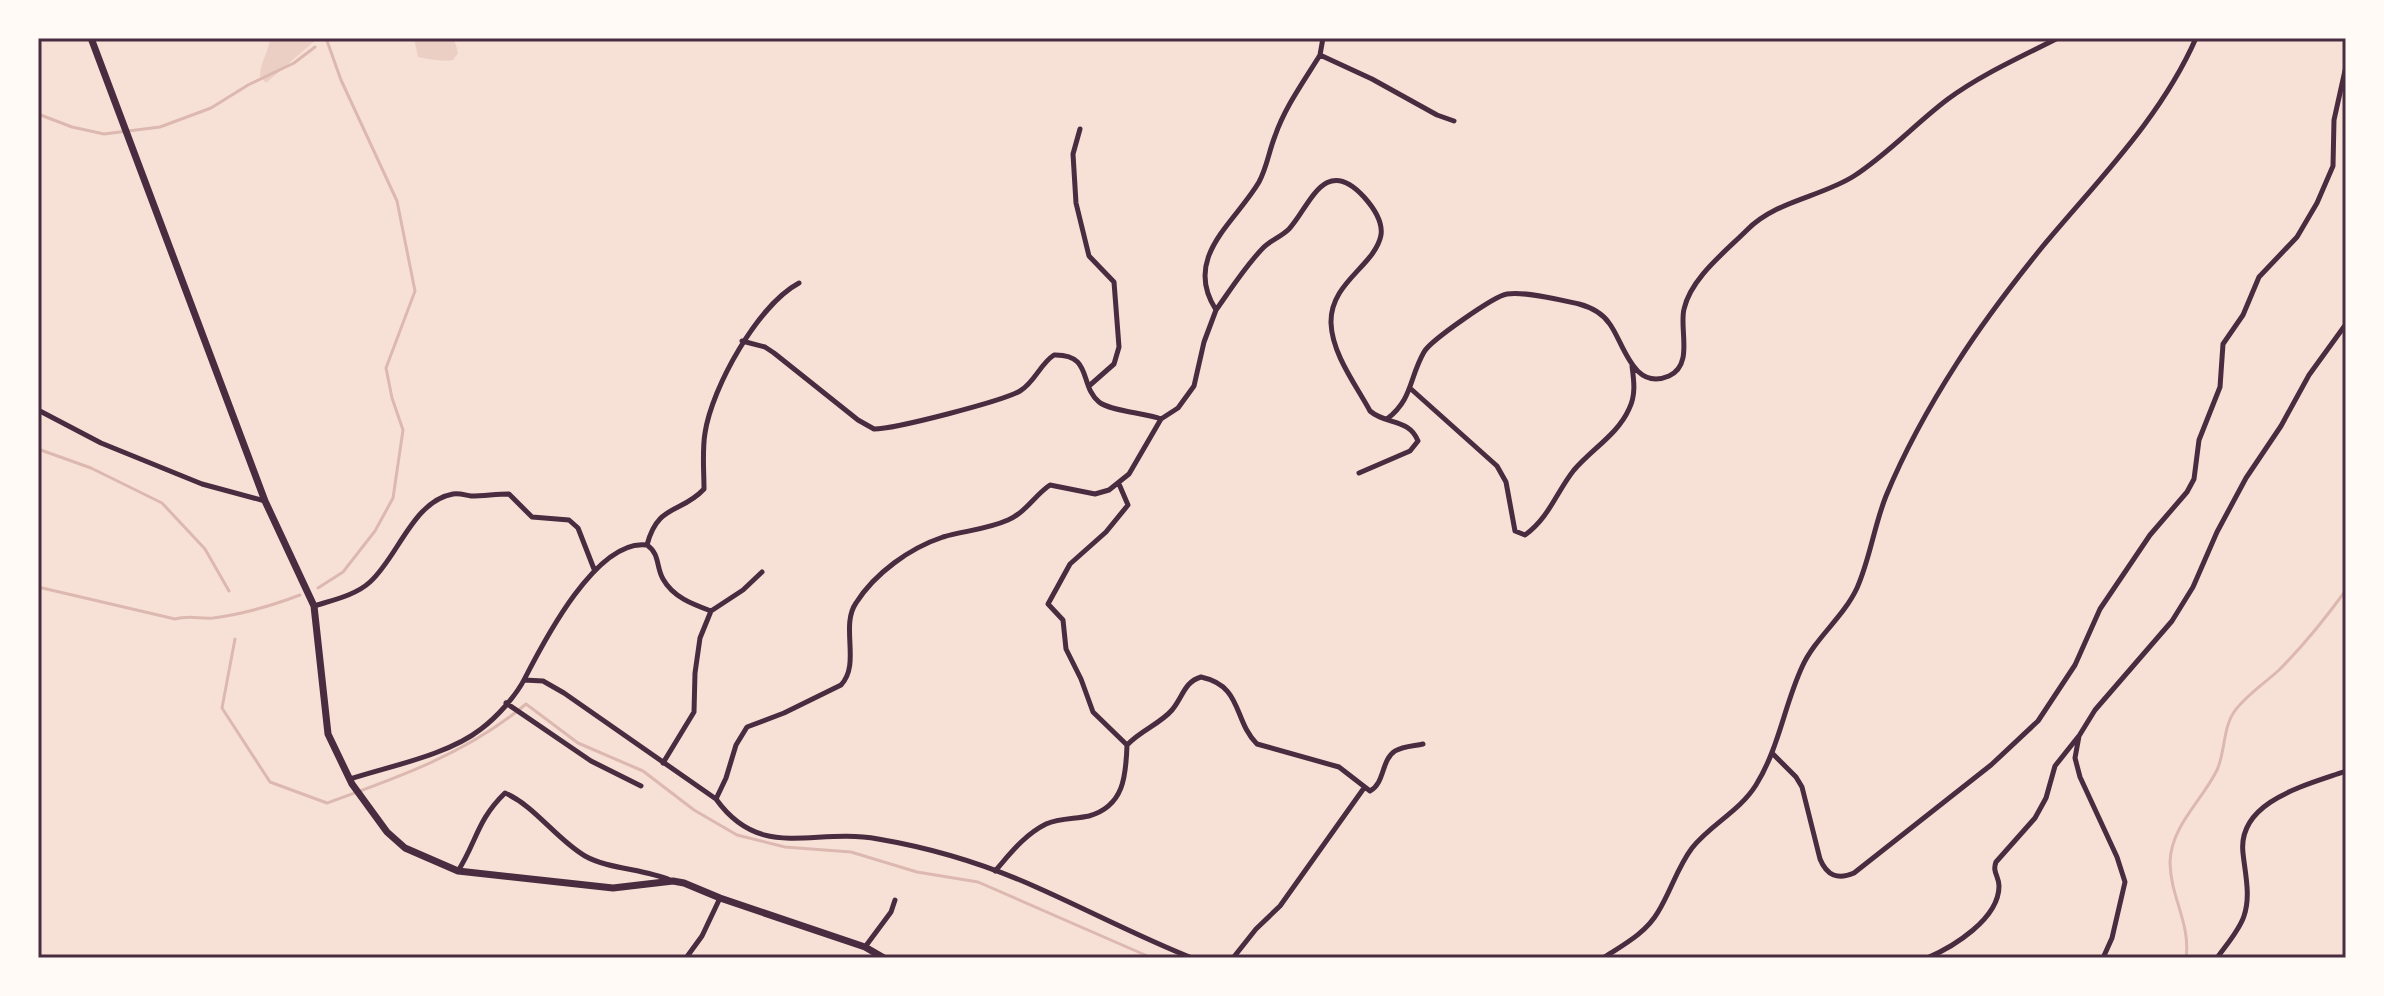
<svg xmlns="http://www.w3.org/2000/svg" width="2384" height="996" viewBox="0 0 2384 996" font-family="Literata,serif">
<rect width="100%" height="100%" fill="#f7e1d7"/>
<path fill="#ebcfc5" d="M270 38H318L266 83 260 76C260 62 269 52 270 38Z
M414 38H454L458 53 453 60C443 62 429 59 418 57Z"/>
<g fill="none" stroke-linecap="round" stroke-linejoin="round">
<path stroke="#dcb8b0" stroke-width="3" d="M38 114 72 127 104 134 160 127 211 108 248 85 294 63 315 47
M38 449 91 468 162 503 205 549 229 591
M38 587 175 619C189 615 200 619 213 618 244 614 271 606 300 595
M318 588 343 572 375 531 393 498 403 430 392 398 386 368 415 291 397 201 341 80 326 38
M235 639 222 708 270 782 327 803C397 778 468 753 526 704L578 743 643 771 694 810 737 835 785 847 851 852 917 872 978 882 1152 958
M2186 958C2191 924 2170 896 2170 862 2171 826 2202 801 2217 770 2225 753 2223 728 2234 712 2245 696 2265 683 2279 670 2304 645 2325 619 2346 590"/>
<path stroke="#4a2c40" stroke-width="5" d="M1320 55 1323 38
M1080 129 1073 154 1076 203 1089 256 1114 282 1119 347 1114 364 1089 386
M1216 310C1231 289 1246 265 1264 247 1271 240 1281 237 1289 229 1309 208 1324 153 1364 197 1373 207 1383 221 1381 235 1375 266 1330 282 1331 323 1332 354 1356 385 1370 411 1386 425 1409 418 1418 441L1410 451 1359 473
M742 341 765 347 774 353 858 420 874 429C895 429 1003 401 1020 391 1035 382 1040 364 1054 355 1093 354 1079 386 1099 402 1110 411 1145 413 1161 419
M1411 389 1497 466 1506 482 1515 531 1525 535C1549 518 1557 491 1574 470 1592 449 1618 434 1629 409 1636 395 1634 381 1632 366
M38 410 101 443 202 484 265 501
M1387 419C1413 399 1409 378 1424 352 1430 341 1494 296 1507 294 1525 291 1561 300 1579 304 1590 307 1602 313 1609 323 1623 340 1632 392 1669 376 1694 365 1679 329 1684 309 1691 278 1725 252 1747 230 1775 201 1821 197 1854 176 1888 154 1916 123 1948 99 1982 74 2021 57 2058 38
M647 545C658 503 681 514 704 489 704 471 702 451 705 433 712 387 758 305 799 283
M314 606C333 600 356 595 370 582 398 557 413 501 453 494 459 493 465 495 471 496 484 496 496 494 509 494L532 517 569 520 578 528 594 569
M524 680 543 681 564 693 716 799C761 862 813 827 878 839 931 848 987 865 1036 887 1088 910 1139 937 1192 958
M506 703 591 761 641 786
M1127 745C1141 730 1160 724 1172 710 1183 697 1184 682 1201 677 1243 686 1233 720 1257 744L1339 767 1370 791C1385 783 1381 760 1395 751 1403 746 1414 746 1423 744
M1773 754 1796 777 1802 787 1820 859C1827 876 1838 880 1854 873L1991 765 2038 721 2075 665 2100 609 2150 535 2187 492 2194 479 2199 440 2220 387 2223 344 2243 315 2259 277 2297 237 2317 203 2333 166 2334 120 2346 66
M663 763 694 712 695 673 700 638 711 611 743 590 762 572
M350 779C390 766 448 755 481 729 497 717 516 696 525 678 544 641 597 538 647 545 660 554 656 567 663 579 673 597 692 604 711 611
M716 799 726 778 736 745 747 727 784 713 841 685C861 664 840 626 856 603 875 573 910 548 943 537 964 531 988 529 1008 520 1025 513 1035 495 1050 485L1095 494 1109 490 1129 474 1161 419 1178 408 1194 386 1204 342 1216 310C1182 257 1235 223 1259 182 1267 167 1269 151 1275 136 1285 107 1304 81 1320 55L1372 79 1437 115 1454 121
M458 871C477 841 477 820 505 793 535 806 556 839 585 856 608 869 644 869 670 880
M995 871C1010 854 1024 835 1046 824 1059 818 1075 819 1089 816 1124 806 1126 776 1127 745L1093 712 1081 679 1066 649 1063 620 1048 604 1070 564 1106 532 1128 505 1119 484
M865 947 891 912 895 900
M686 958 702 936 720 898
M1233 958 1256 929 1280 906 1364 788
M1603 958C1623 945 1646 933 1658 912 1671 891 1677 868 1692 848 1711 824 1739 812 1756 785 1779 748 1784 706 1802 667 1815 638 1843 618 1857 588 1870 559 1874 526 1886 496 1905 450 1930 405 1957 363 1983 322 2013 283 2043 246 2098 180 2161 118 2196 38
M1927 958C1953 947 1999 919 1999 886 1999 876 1992 872 1996 862L2035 818 2046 798 2055 766 2078 737
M2103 958 2112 938 2125 882 2117 857 2080 777 2075 758 2079 736 2095 710 2172 621 2193 587 2217 532 2246 478 2281 426 2309 375 2346 324
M2217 958C2226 945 2239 931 2244 916 2251 896 2245 873 2243 853 2237 801 2307 785 2346 771"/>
<path stroke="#4a2c40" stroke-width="7" d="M91 38 265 501 314 606 328 734 352 784 387 832 405 848 458 871 613 888 673 881 684 883 720 898 865 947 884 958"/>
</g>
<rect width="2384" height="996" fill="none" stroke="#fffaf5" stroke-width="80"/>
<rect x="40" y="40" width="2304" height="916" fill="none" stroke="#4a2c40" stroke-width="3"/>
</svg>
